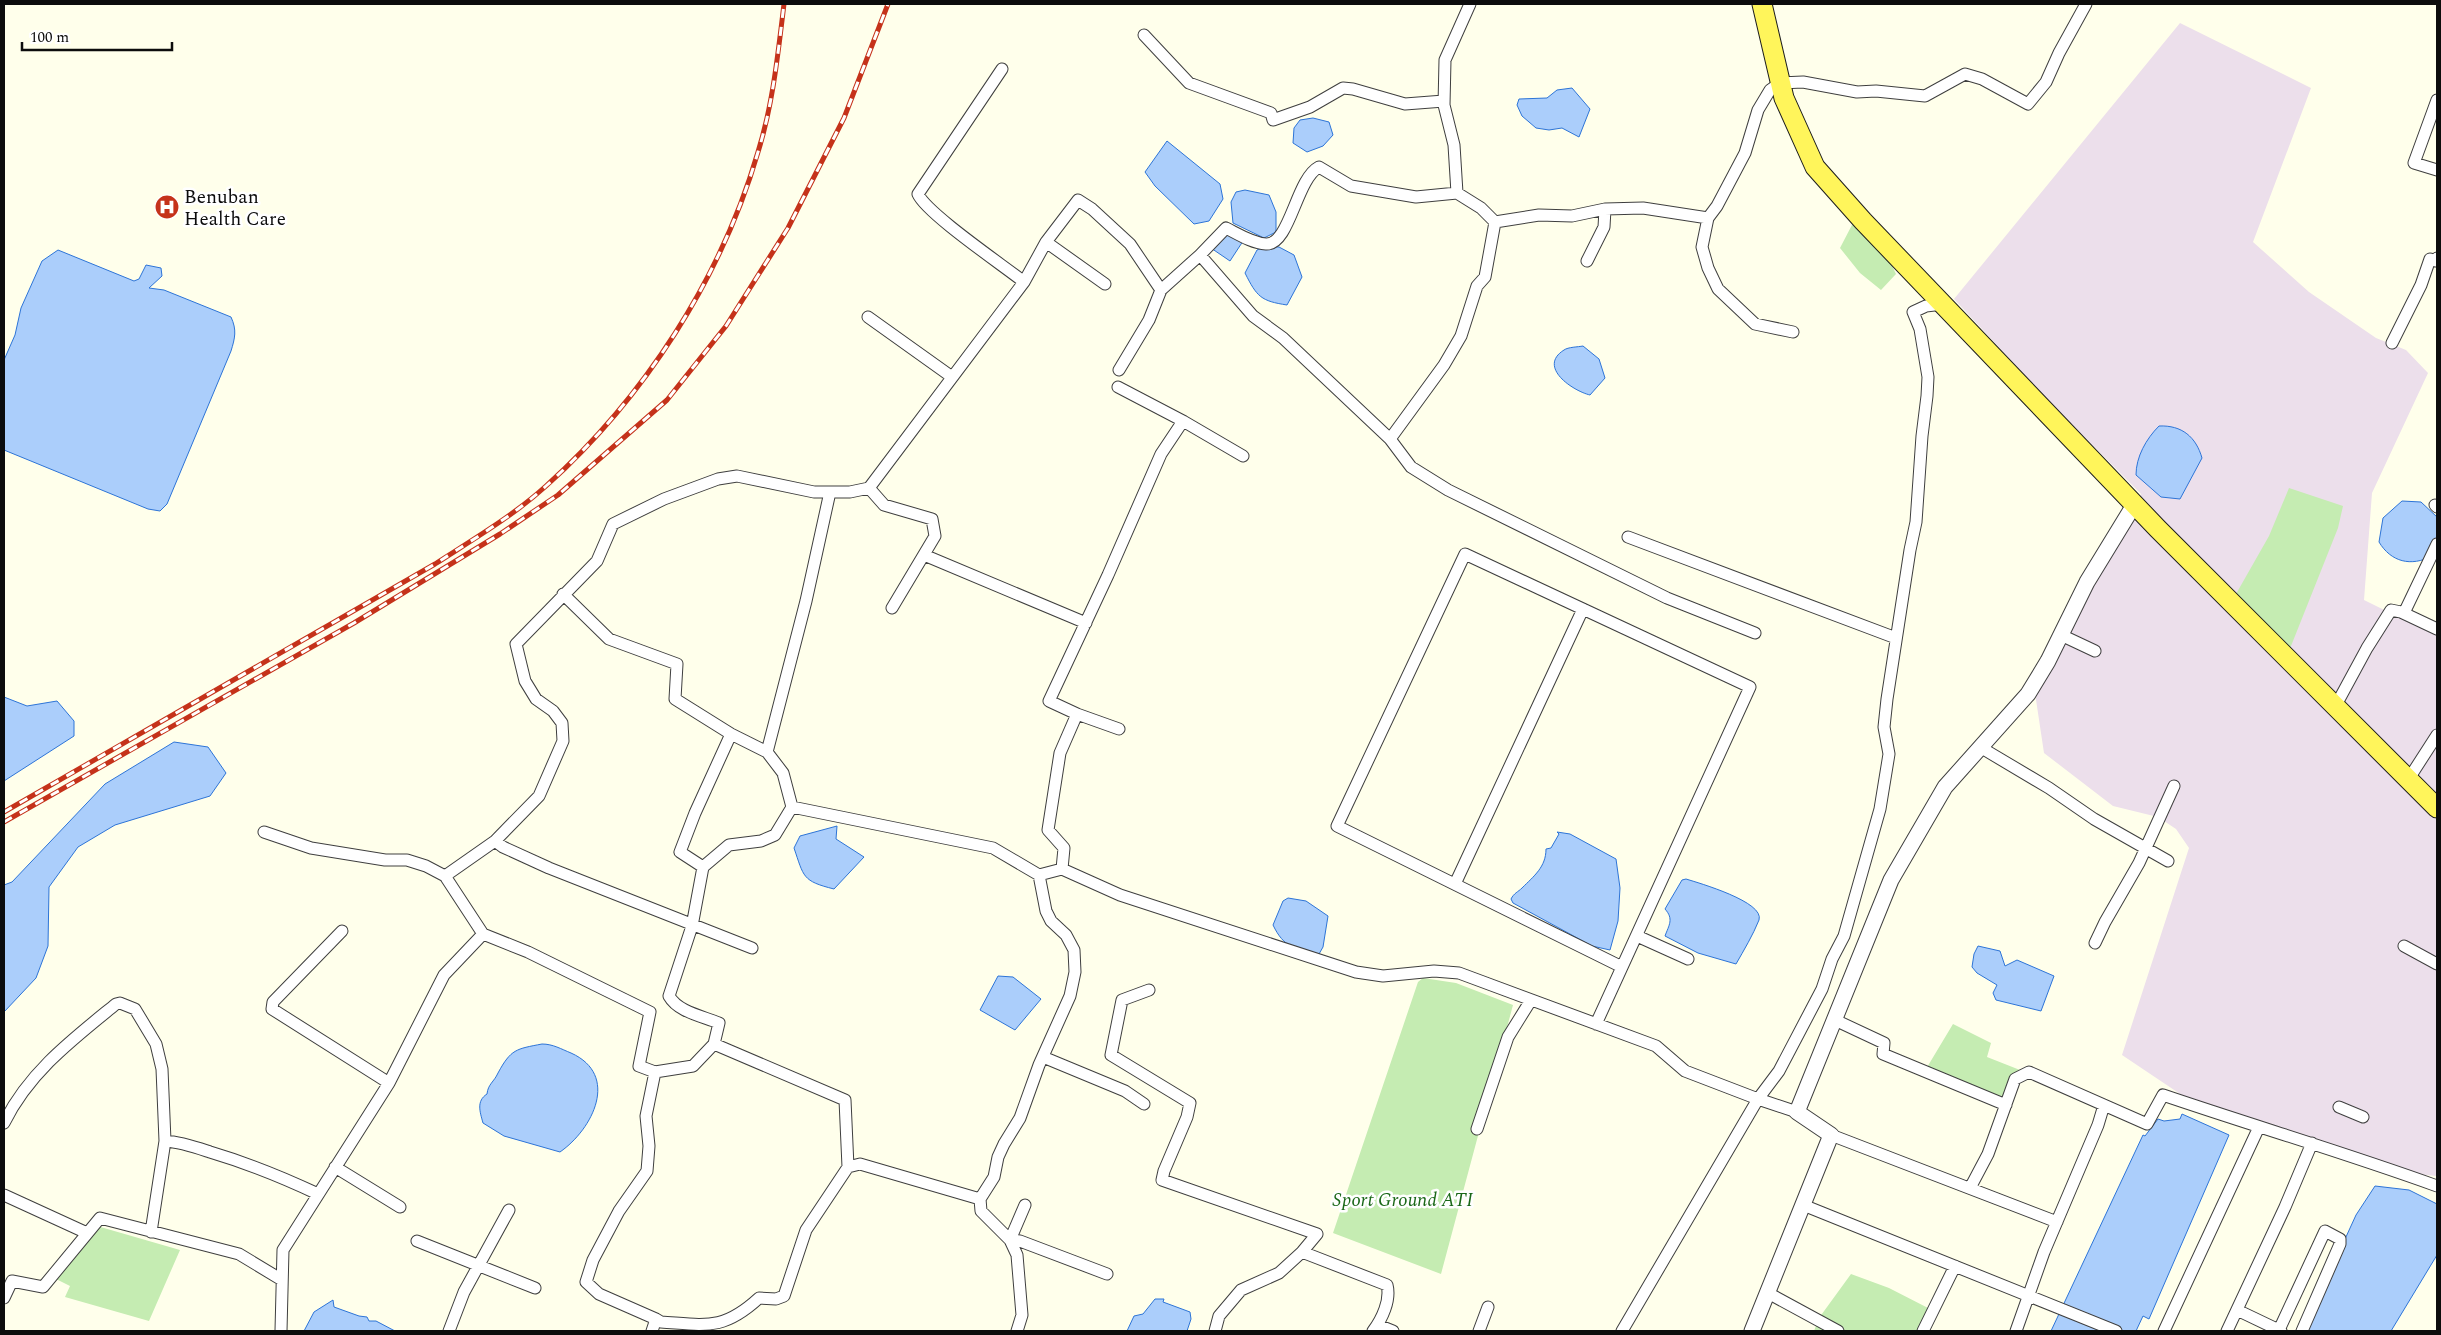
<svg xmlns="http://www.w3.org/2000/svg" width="2441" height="1335" viewBox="0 0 2441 1335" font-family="Spectral,serif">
<rect width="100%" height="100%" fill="#ffffeb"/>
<path fill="#ecdfeb" d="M2180 23 2311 88 2253 242 2309 292 2376 338 2406 350 2428 373 2372 493 2364 600 2437 636V1176L2385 1171 2198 1106 2122 1055 2189 848 2176 829 2158 817 2113 806 2044 753 2035 693 2069 617 2141 494 2049 401 1954 299Z"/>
<path fill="#c5ecb2" d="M1853 223 1884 249 1896 274 1881 290 1860 273 1840 248Z
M2289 488 2343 506 2338 528 2289 651 2236 594 2269 536Z
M1423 978 1456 983 1513 1005 1441 1274 1333 1233 1418 982Z
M1953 1024 1991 1043 1987 1057 2020 1070 2007 1103 1926 1069Z
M97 1226 180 1250 149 1321 65 1297 70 1286 56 1279Z
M1851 1274 1889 1288 1930 1309 1918 1331H1814L1819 1318Z"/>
<path fill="#abcefb" stroke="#2d74d7" d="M1572 88 1590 109 1579 137 1562 128 1549 130 1536 128 1522 116 1517 105 1519 99 1547 98 1557 90Z
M1313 118 1329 122 1333 135 1323 146 1307 152 1293 143 1294 128 1300 120Z
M1167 141 1220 184 1223 199 1209 221 1194 224 1155 186 1145 172Z
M1245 190 1269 195 1276 212V232L1264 238 1233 223 1231 202 1236 192Z
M1224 225 1247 235 1230 261 1208 246Z
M1266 246 1279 247 1294 255 1302 277 1287 305C1261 301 1257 297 1245 273L1257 250Z
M58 250 134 281 139 279 146 265 161 268 162 276 149 288 164 290 231 317C237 330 235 338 231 351L167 504 160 511 148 509 4 450V360L15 335 21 308 42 261Z
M1583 346 1599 359 1605 378 1590 395C1573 391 1537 367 1564 350 1568 347 1578 347 1583 346Z
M2159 426C2182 425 2196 437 2202 458L2180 499 2161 497 2136 475C2136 457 2146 439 2159 426Z
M2402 501 2421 502 2437 517V538L2432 556C2411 567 2391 562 2379 542L2383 518Z
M4 697 27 706 57 701 74 721V736L4 781Z
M174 742 208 747 226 773 210 796 115 825 78 847 49 887 48 946 36 978 4 1012V885L12 882 105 784Z
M837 826 836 839 864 857 834 889C802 881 804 877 794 848L800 836Z
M1557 832 1570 834 1616 859 1620 888 1618 921 1610 950 1592 946 1513 903 1511 899C1514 893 1518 892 1522 888 1534 876 1546 867 1546 849L1551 848 1559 834Z
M1686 879C1699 883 1765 902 1759 920 1753 935 1744 950 1736 964L1698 953 1665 936C1669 925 1674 919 1665 909L1682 880Z
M1288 898 1306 901 1328 916 1323 947 1319 954C1295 949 1284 948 1273 925L1283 901Z
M1978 946 2000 951 2005 966 2017 960 2054 976 2041 1011 1996 1000 1993 993 1997 985 1977 973 1972 967 1974 954Z
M998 976 1013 977 1041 999 1015 1030 980 1010Z
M542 1044C553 1044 561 1049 571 1053 620 1075 593 1129 560 1152L504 1136 483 1123C480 1112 476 1101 487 1094 488 1084 494 1082 498 1073 511 1049 516 1049 542 1044Z
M2182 1114 2229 1135 2149 1319 2143 1316 2136 1331H2051L2143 1135 2145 1136 2158 1119 2164 1121 2180 1119Z
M2375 1186 2409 1190 2437 1204V1255L2391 1331H2303L2356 1215Z
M1155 1299H1164L1163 1302 1190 1312 1191 1319 1187 1331H1127L1134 1316 1143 1314Z
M333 1300 334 1307 359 1316 367 1317 369 1321H376L395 1331H304L314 1312Z"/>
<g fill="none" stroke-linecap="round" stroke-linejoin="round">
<defs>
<path id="minor" d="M1144 35 1189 83 1271 113 1273 120 1310 107 1343 88 1353 89 1405 104 1444 101
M1002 69 918 194C926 213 1004 266 1024 282
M2437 100 2414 163 2437 170
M1457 193 1454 145 1444 105 1445 60 1470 4
M1495 222 1539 215 1572 216 1605 209 1643 208 1708 218
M1046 242 1105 284
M1200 255 1226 228C1238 234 1252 243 1266 244 1290 245 1296 179 1319 167L1351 186 1416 197 1457 193 1481 208 1495 222
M1587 261 1604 227 1605 209
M868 317 952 377
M1793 332 1755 324 1718 289 1708 268 1702 247 1708 218 1717 206 1745 153 1758 110 1770 90 1780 83 1803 82 1857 92 1876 91 1925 96 1965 74 1982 79 2028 104 2046 82 2059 53 2086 4
M2392 343 2421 285 2430 259 2436 261 2437 258
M1119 370 1149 320 1161 290
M1118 387 1183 421 1243 456
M1390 439 1444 365 1461 336 1477 286 1485 277 1495 222
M869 488 884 505 932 519 935 536 892 608
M2435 505 2437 507
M1628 537 1896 638
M924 555 1086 623
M563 594 609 639 677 664 675 699 731 734 767 752 783 773 792 807 775 835 761 841 729 845 703 867 692 926 669 996C678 1012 702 1016 719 1023L714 1044 845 1100 848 1167
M2404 613 2437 544
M2061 635 2095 651
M2335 707 2367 648 2391 610 2401 612 2437 629
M1077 714 1119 729
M1980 747 2049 788 2094 819 2168 861
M767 752 806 601 830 492
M2408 780 2437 735
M792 807 993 848 1039 875 1046 911 1051 921 1066 935 1074 950 1075 972 1070 996 1039 1065 1020 1118 1004 1144 998 1157 994 1177 980 1199 981 1211 1010 1240 1017 1255 1022 1315 1017 1331
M264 832 311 848 385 860H407L426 866 445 876 483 934 528 952 650 1012 639 1066 655 1072
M495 841 503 847 549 868 752 948
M703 867 680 852 695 813 731 734
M1062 869 1120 895 1356 972 1383 976 1434 971 1459 973 1656 1046 1685 1071 1758 1099 1779 1071 1822 989 1832 959 1844 936 1880 809 1889 754 1884 727 1887 699 1910 550 1916 522 1922 436 1927 396 1928 377 1920 329 1913 312 1926 306 1943 304
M1039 875 1062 869 1064 848 1048 830 1060 753 1077 714 1049 701 1108 575 1161 454 1183 421
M445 876 495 841 539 796 563 741 562 723 553 711 536 699 525 681 516 644 597 561 613 524 664 499 718 479 737 476 814 492H850L869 488 1024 282 1046 242 1078 200 1092 209 1130 244 1161 290 1200 255 1253 316 1283 338 1390 439 1411 467 1448 490 1667 598 1755 633
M1455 884 1583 609
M342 931 273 1002 272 1009 389 1083
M1637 936 1688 959
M2095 943 2105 922 2139 863 2174 786
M2404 946 2437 964
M1149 990 1122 1000 1111 1055 1190 1103 1187 1117 1164 1171 1162 1180 1317 1234 1302 1252 1279 1273 1241 1290 1219 1316 1215 1331
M1835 1020 1884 1043 1883 1054 2006 1105
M1596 1024 1750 687 1465 554 1337 826 1622 967
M1043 1057 1125 1091 1144 1104
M2339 1107 2363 1117
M4 1123C29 1072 73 1039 116 1004L120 1003 135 1009 156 1044 162 1069 165 1141 151 1232
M1477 1129 1508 1037 1531 1000
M1831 1135 2057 1222
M165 1141C181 1142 195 1147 210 1152 247 1163 282 1177 318 1194
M335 1167 400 1207
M1970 1188 1988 1154 2015 1079 2029 1072 2147 1124 2163 1095C2254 1126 2346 1153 2437 1186
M4 1195 87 1233
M1025 1205 1010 1240 1020 1241 1107 1274
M1803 1205 2116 1331
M417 1241 535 1288
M1302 1252 1387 1285C1391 1300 1382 1319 1373 1331
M1768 1293 1838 1331
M4 1298 12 1281 43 1287 100 1218 239 1254 282 1280
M2237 1310 2281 1331
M656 1319 599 1294 586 1282 593 1260 619 1211 647 1171 649 1146 646 1116 655 1072 693 1066 714 1044
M1378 1325 1393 1331
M2279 1330 2325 1231 2340 1239V1244L2302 1331
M281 1331 283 1250 389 1083 444 975 483 934
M449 1331 464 1292 509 1210
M652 1331 656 1319 661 1322C706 1325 723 1331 759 1298L776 1299 784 1296 806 1230 848 1167 860 1164 980 1199
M1479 1331 1488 1307
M1622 1331 1758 1099 1797 1112
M1923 1331 1955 1266
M2016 1331 2044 1252 2098 1125 2104 1105
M2164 1331 2259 1127
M2227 1331 2285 1207 2312 1143"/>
<path id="tertiary" d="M1752 1331 1831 1135 1797 1112 1891 880 1945 787 2028 694 2048 661 2087 582 2134 505"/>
<path id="primary" d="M1762 4 1784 98 1815 167 1863 221 2158 529 2437 808"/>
</defs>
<use href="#minor" stroke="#3f3f3f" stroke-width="13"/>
<use href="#tertiary" stroke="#3f3f3f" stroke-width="17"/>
<use href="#primary" stroke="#1d1d1d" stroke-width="21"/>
<use href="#minor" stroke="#fff" stroke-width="11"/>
<use href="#tertiary" stroke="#fff" stroke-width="15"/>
<use href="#primary" stroke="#fff55b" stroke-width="19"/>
<defs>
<path id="rail" d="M4 812 435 564C472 540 513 516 546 486 644 398 721 279 758 152 773 104 778 53 784 4
M4 822 354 623 500 534 558 495 667 400 726 326 788 228 844 118 888 4"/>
</defs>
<use href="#rail" stroke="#c5321a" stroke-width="5"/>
<use href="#rail" stroke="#fff" stroke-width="3" stroke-dasharray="9" stroke-linecap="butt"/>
</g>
<defs>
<symbol id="hospital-disc" viewBox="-11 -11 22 22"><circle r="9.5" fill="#c5321a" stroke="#fff"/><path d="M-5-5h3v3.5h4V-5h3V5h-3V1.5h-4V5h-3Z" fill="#fff"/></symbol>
</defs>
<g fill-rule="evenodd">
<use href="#hospital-disc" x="153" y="193" width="28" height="28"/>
</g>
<g text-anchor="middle" stroke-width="5" stroke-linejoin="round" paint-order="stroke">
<g font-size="19" fill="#0c0c0c" stroke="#fff" text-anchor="start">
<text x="184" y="203">Benuban<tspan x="184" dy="22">Health Care</tspan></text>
</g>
<g font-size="19" font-style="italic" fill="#1a6818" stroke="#fff">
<text x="1403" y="1206">Sport Ground ATI</text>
</g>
</g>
<rect width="2441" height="1335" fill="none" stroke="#0c0c0c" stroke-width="10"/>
<path d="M22 42v8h150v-8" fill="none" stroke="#0c0c0c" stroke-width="2.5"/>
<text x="30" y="42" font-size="15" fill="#0c0c0c" stroke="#ffffff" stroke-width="4" paint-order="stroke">100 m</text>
</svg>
